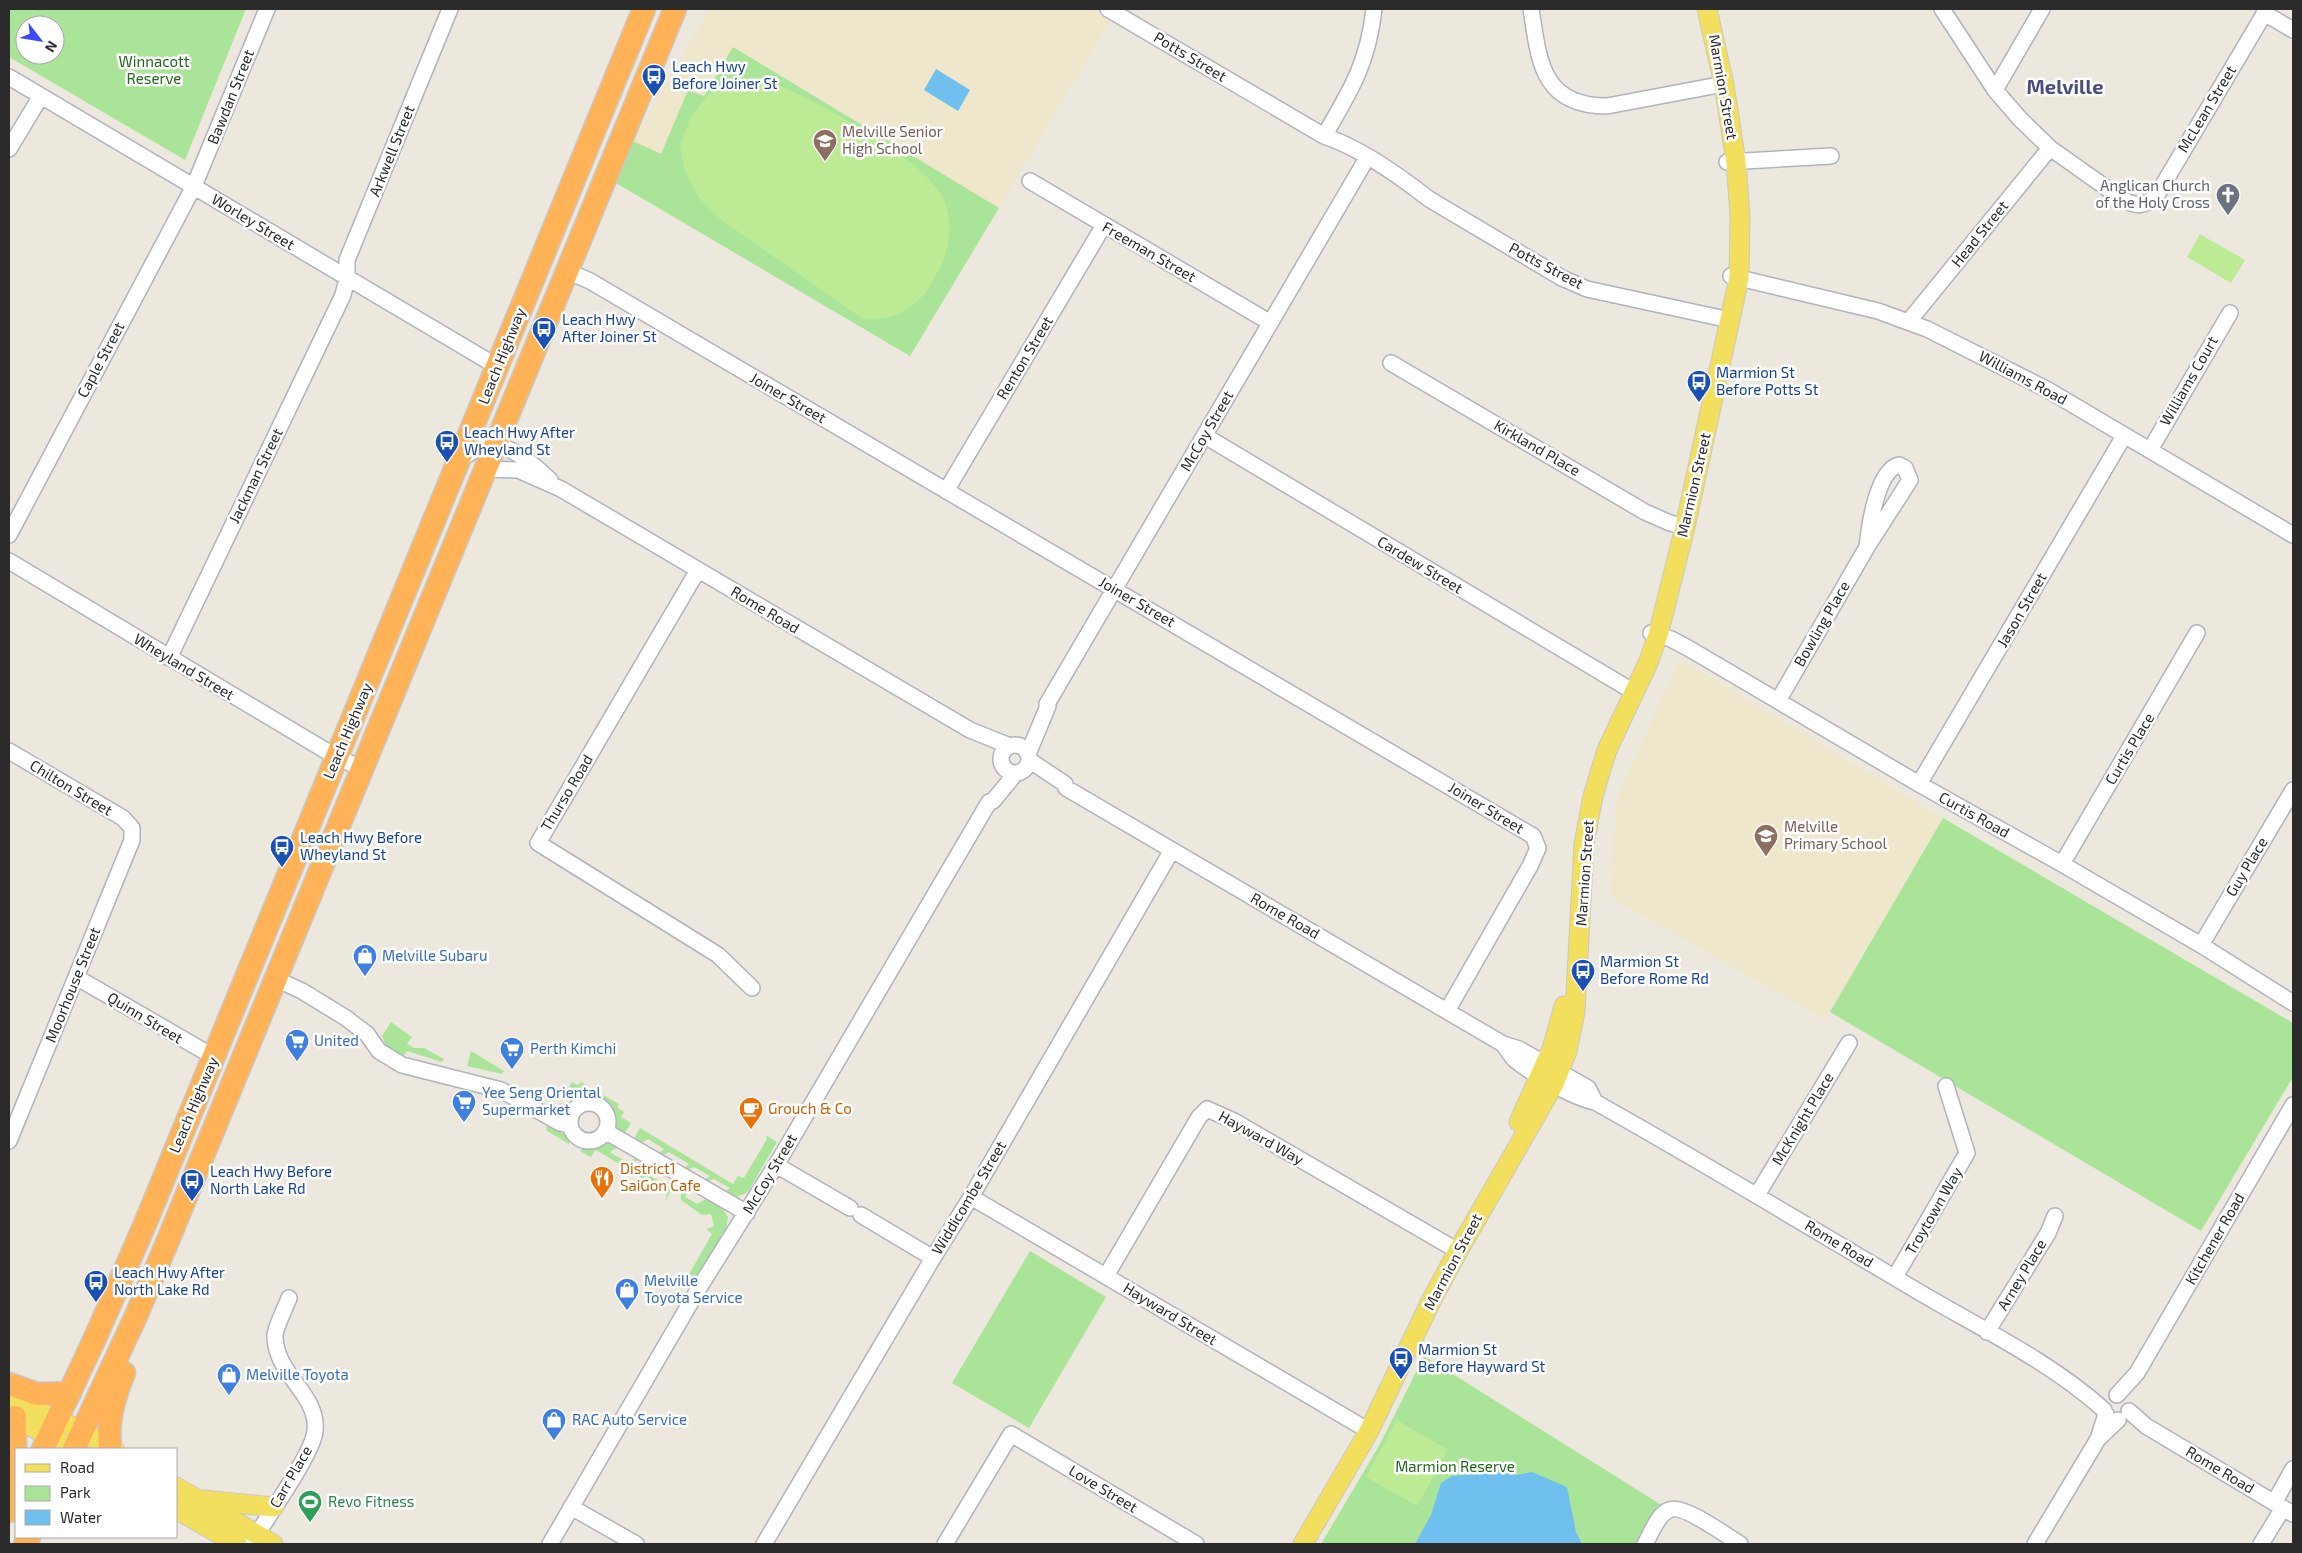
<svg xmlns="http://www.w3.org/2000/svg" width="2302" height="1553" viewBox="0 0 2302 1553" font-family="'Exo 2',sans-serif">
<rect width="100%" height="100%" fill="#ede8dd"/>
<path fill="#eee7cc" d="M709 9H1089L1110 21 910 356 616 183 633 141Z
M1680 659 1943 818 1825 1020 1610 897 1617 796Z"/>
<path fill="#aae499" fill-rule="evenodd" d="M9 9H246L185 160 9 57ZM25 25H55V55H25Z
M733 47 999 208 910 356 616 183 633 141 661 154 688 90 704 96Z
M1943 818 2293 1023V1077L2201 1231 1830 1012Z
M391 1022 412 1037 407 1044 414 1048H424L444 1059 442 1062 407 1051 403 1057 386 1046 382 1036Z
M471 1051 504 1071 502 1074 467 1066Z
M572 1082 578 1085 581 1082 588 1086C582 1095 571 1113 561 1116L554 1112 560 1103 567 1106 574 1093 568 1089Z
M598 1092 619 1104 617 1107 624 1112 621 1117 631 1123 624 1134 613 1128 608 1111 598 1101Z
M547 1125 570 1137 569 1144 547 1131 546 1128Z
M640 1128 733 1184 738 1176 744 1178 767 1139 766 1135 777 1142 748 1192 735 1198 722 1194 730 1188 714 1179 705 1183 702 1181 710 1176 694 1167 684 1171 682 1169 689 1164 669 1152 660 1157 657 1155 664 1149 648 1139 639 1144 633 1140Z
M605 1141 619 1147 611 1151V1153L627 1162 636 1158 639 1159 631 1165 643 1172 653 1167 655 1169 647 1174 663 1184 674 1180 675 1184 665 1201 667 1193 603 1154 595 1150 591 1157 580 1151 584 1147Z
M687 1186 690 1187 685 1197 697 1204 706 1199 722 1208 728 1217 726 1231 695 1280 688 1276 712 1234 706 1229 714 1226 711 1214 702 1215 681 1200V1192Z
M1030 1251 1106 1297 1029 1428 952 1383Z
M1424 1356 1663 1506 1640 1544H1321L1380 1444Z"/>
<path fill="#bdeb95" d="M735 77C747 79 764 79 776 84 816 101 932 162 945 203 956 234 945 262 928 289 913 311 889 322 863 319L720 219 699 198 685 172 680 145 691 117 713 89Z
M2200 234 2245 260 2231 283 2187 257Z
M1397 1420 1448 1450 1417 1506 1366 1477Z"/>
<path fill="#6fbfef" d="M936 69 970 90 958 111 924 90Z
M1501 1472 1517 1475 1532 1472 1567 1487 1576 1532 1582 1544H1415L1431 1515 1441 1483 1452 1476Z"/>
<g fill="none" stroke-linecap="round" stroke-linejoin="round">
<defs>
<path id="minor" d="M1108 9 1324 136C1358 147 1401 177 1429 199L1562 278 1587 289 1730 320
M1531 9C1539 60 1541 106 1607 106L1724 84
M1942 9 1995 90 2020 119 2050 148 2122 199C2136 207 2145 207 2157 195L2267 9
M2264 13 2293 30
M9 77 498 367
M1995 90 2042 9
M1324 136C1351 90 1368 63 1374 9
M9 149 41 96
M1727 162 1831 156
M1030 181 1269 322
M567 271 590 281 1533 836 1538 848 1530 866 1447 1011
M1731 276 1878 311 1927 329 2048 390 2293 535
M1909 321 2050 148
M1391 363 1645 512 1670 523 1685 527
M1205 436 1634 692
M2150 450 2230 313
M458 461C466 456 473 450 482 447 505 438 534 465 550 480
M485 469 518 470 561 489 970 730 1010 746
M946 491 1104 225
M9 535 194 186 267 9
M9 561 328 752 362 769
M698 570 538 843 718 955 752 988
M1651 633 1671 639 1688 648 1919 784 2062 864 2201 945 2293 1003
M169 658 343 295 347 278V260L450 9
M1778 701 1867 547 1910 480 1905 468 1899 465C1877 470 1869 527 1867 547
M1001 759a14 14 0 1 1 28 0a14 14 0 1 1-28 0Z
M9 751 123 818 132 828V840L9 1141
M1028 754 1048 706 1047 704 1367 158
M1029 760 1065 784 1066 788 1503 1044 1519 1049 1588 1088 1595 1102
M1919 784 2124 436
M2062 864 2197 633
M2201 945 2293 790
M76 977 214 1057
M276 979 302 991 346 1018 367 1034 379 1051 402 1065 501 1090 560 1123 570 1125
M1503 1044C1507 1049 1511 1056 1515 1060 1532 1074 1574 1098 1595 1102 1704 1163 1811 1228 1919 1292 1980 1328 2051 1362 2104 1410
M570 1122a19 19 0 1 1 38 0a19 19 0 1 1-38 0Z
M605 1131 747 1213
M776 1165 850 1208
M1757 1195 1849 1043
M971 1197 1369 1431
M861 1215 933 1258
M1106 1276 1199 1117 1207 1109 1234 1121 1458 1251
M1895 1277 1967 1153 1946 1086
M1987 1332 2048 1233 2055 1216
M2117 1395 2137 1373 2293 1105
M2129 1411 2146 1426 2293 1514
M2099 1438 2118 1420
M2274 1503 2293 1469
M571 1507 636 1544
M251 1544C265 1520 313 1454 315 1431 319 1395 277 1376 275 1338 274 1329 286 1307 289 1298
M550 1544 699 1288 781 1157 989 802 993 801 1016 773
M764 1544 933 1258 971 1197 1172 850
M945 1544 1011 1434 1196 1544
M1645 1544C1651 1534 1657 1515 1669 1510 1682 1503 1727 1536 1740 1544
M2035 1544 2098 1439 2106 1414
M2261 1544 2283 1508"/>
<path id="major" d="M1519 1122 1552 1049 1564 1006
M9 1395 37 1412 58 1419 114 1449
M9 1414 72 1449
M176 1487 273 1544
M203 1500 274 1507
M176 1509 237 1544
M1303 1544 1369 1431 1431 1301 1458 1251 1554 1084 1567 1051 1575 1012 1584 844 1593 796 1607 750 1648 663 1658 635 1685 527 1739 278 1740 216 1736 162 1724 84 1707 9"/>
<path id="highway" d="M9 1384 37 1394 70 1393
M110 1447C107 1421 114 1396 124 1373
M43 1449 96 1336 145 1224 644 9
M74 1449 136 1316 169 1238 675 9
M9 1482 15 1452V1417
M9 1511 16 1497
M25 1544 29 1537"/>
</defs>
<use href="#minor" stroke="#b1b2bf" stroke-width="18"/>
<use href="#major" stroke="#c8c8c8" stroke-width="21"/>
<use href="#highway" stroke="#c8c8c8" stroke-width="25"/>
<use href="#minor" stroke="#fff" stroke-width="15"/>
<use href="#major" stroke="#f2df5d" stroke-width="19"/>
<use href="#highway" stroke="#ffb256" stroke-width="22"/>
</g>
<defs>
<symbol id="bus-pin" viewBox="-11 -11 22 30"><path d="M0 17L-7.5 6A9.5 9.5 0 1 1 7.5 6Z" fill="#1a4fb4" stroke="#fff"/><path d="M-5-6H5V4H4V6H2V4H-2V6H-4V4H-5ZM-3.5-4V0h7V-4ZM-3.5 1.2v1.5H-2V1.2ZM2 1.2v1.5H3.5V1.2Z" fill="#fff"/></symbol>
<symbol id="school-pin" viewBox="-11 -11 22 30"><path d="M0 17L-7.5 6A9.5 9.5 0 1 1 7.5 6Z" fill="#8d6e63" stroke="#fff"/><path d="M0-5L7-2L0 1L-7-2ZM-4 1L0 2.5L4 1V4Q0 6-4 4Z" fill="#fff"/></symbol>
<symbol id="church-pin" viewBox="-11 -11 22 30"><path d="M0 17L-7.5 6A9.5 9.5 0 1 1 7.5 6Z" fill="#6b7280" stroke="#fff"/><path d="M-1.2-6h2.4v3.5h3.3v2.4h-3.3V6h-2.4V-.1h-3.3v-2.4h3.3Z" fill="#fff"/></symbol>
<symbol id="shop-pin" viewBox="-11 -11 22 30"><path d="M0 17L-7.5 6A9.5 9.5 0 1 1 7.5 6Z" fill="#3f7fe0" stroke="#fff"/><path d="M-5-2.5h2.3a2.7 3.5 0 0 1 5.4 0H5L5.5 6h-11ZM-1.5-2.5h3a1.5 2.3 0 0 0-3 0Z" fill="#fff"/></symbol>
<symbol id="supermarket-pin" viewBox="-11 -11 22 30"><path d="M0 17L-7.5 6A9.5 9.5 0 1 1 7.5 6Z" fill="#3f7fe0" stroke="#fff"/><path d="M-6-5.5h2.5l.6 2H6L4.5 2H-2.5L-4.4-4H-6ZM-1.5 3.2a1.3 1.3 0 1 0 .1 0ZM3 3.2a1.3 1.3 0 1 0 .1 0Z" fill="#fff"/></symbol>
<symbol id="cafe-pin" viewBox="-11 -11 22 30"><path d="M0 17L-7.5 6A9.5 9.5 0 1 1 7.5 6Z" fill="#e8710a" stroke="#fff"/><path d="M-5.5-4.5H6V0H3Q3 3.5 0 3.5H-2.5Q-5.5 3.5-5.5 0ZM3-3.2v2h1.7v-2ZM-6 4.5H4V6H-6Z" fill="#fff"/></symbol>
<symbol id="restaurant-pin" viewBox="-11 -11 22 30"><path d="M0 17L-7.5 6A9.5 9.5 0 1 1 7.5 6Z" fill="#e8710a" stroke="#fff"/><path d="M-5-6h1v4h1v-4h1v4h1v-4h1v5L-1.5 .5V6h-2V.5L-5-1ZM5-6V6H3V1.5H1.5Q1.5-4 5-6Z" fill="#fff"/></symbol>
<symbol id="stadium-pin" viewBox="-11 -11 22 30"><path d="M0 17L-7.5 6A9.5 9.5 0 1 1 7.5 6Z" fill="#2e9e5b" stroke="#fff"/><path d="M0-5a6.5 5 0 1 0 0 10a6.5 5 0 1 0 0-10ZM-3.5-1.8h7v3.6h-7Z" fill="#fff"/></symbol>
</defs>
<g fill-rule="evenodd">
<use href="#bus-pin" x="640" y="62" width="28" height="38"/>
<use href="#school-pin" x="811" y="127" width="28" height="38"/>
<use href="#church-pin" x="2214" y="181" width="28" height="38"/>
<use href="#bus-pin" x="530" y="315" width="28" height="38"/>
<use href="#bus-pin" x="1685" y="368" width="28" height="38"/>
<use href="#bus-pin" x="433" y="428" width="28" height="38"/>
<use href="#school-pin" x="1752" y="822" width="28" height="38"/>
<use href="#bus-pin" x="268" y="833" width="28" height="38"/>
<use href="#shop-pin" x="351" y="942" width="28" height="38"/>
<use href="#bus-pin" x="1569" y="957" width="28" height="38"/>
<use href="#supermarket-pin" x="283" y="1027" width="28" height="38"/>
<use href="#supermarket-pin" x="498" y="1035" width="28" height="38"/>
<use href="#supermarket-pin" x="450" y="1088" width="28" height="38"/>
<use href="#cafe-pin" x="737" y="1095" width="28" height="38"/>
<use href="#restaurant-pin" x="588" y="1164" width="28" height="38"/>
<use href="#bus-pin" x="178" y="1167" width="28" height="38"/>
<use href="#bus-pin" x="82" y="1268" width="28" height="38"/>
<use href="#shop-pin" x="613" y="1276" width="28" height="38"/>
<use href="#bus-pin" x="1387" y="1345" width="28" height="38"/>
<use href="#shop-pin" x="215" y="1361" width="28" height="38"/>
<use href="#shop-pin" x="540" y="1406" width="28" height="38"/>
<use href="#stadium-pin" x="296" y="1488" width="28" height="38"/>
</g>
<g text-anchor="middle" stroke-width="5" stroke-linejoin="round" paint-order="stroke">
<g font-size="15" fill="#2b2b2b" stroke="#fff">
<text transform="translate(1190 57) rotate(31)" y="5">Potts Street</text>
<text transform="translate(1723 87) rotate(80)" y="5">Marmion Street</text>
<text transform="translate(231 97) rotate(-68)" y="5">Bawdan Street</text>
<text transform="translate(2207 109) rotate(-59)" y="5">McLean Street</text>
<text transform="translate(392 151) rotate(-68)" y="5">Arkwell Street</text>
<text transform="translate(253 222) rotate(31)" y="5">Worley Street</text>
<text transform="translate(1980 234) rotate(-51)" y="5">Head Street</text>
<text transform="translate(1149 252) rotate(30)" y="5">Freeman Street</text>
<text transform="translate(1546 266) rotate(28)" y="5">Potts Street</text>
<text transform="translate(502 356) rotate(-68)" y="5">Leach Highway</text>
<text transform="translate(1025 358) rotate(-59)" y="5">Renton Street</text>
<text transform="translate(101 360) rotate(-62)" y="5">Caple Street</text>
<text transform="translate(2023 378) rotate(28)" y="5">Williams Road</text>
<text transform="translate(2189 381) rotate(-60)" y="5">Williams Court</text>
<text transform="translate(788 398) rotate(30)" y="5">Joiner Street</text>
<text transform="translate(1207 431) rotate(-60)" y="5">McCoy Street</text>
<text transform="translate(1537 448) rotate(30)" y="5">Kirkland Place</text>
<text transform="translate(256 476) rotate(-64)" y="5">Jackman Street</text>
<text transform="translate(1694 485) rotate(-77)" y="5">Marmion Street</text>
<text transform="translate(1420 565) rotate(31)" y="5">Cardew Street</text>
<text transform="translate(1137 602) rotate(30)" y="5">Joiner Street</text>
<text transform="translate(765 610) rotate(31)" y="5">Rome Road</text>
<text transform="translate(2022 610) rotate(-60)" y="5">Jason Street</text>
<text transform="translate(1822 624) rotate(-60)" y="5">Bowling Place</text>
<text transform="translate(184 667) rotate(31)" y="5">Wheyland Street</text>
<text transform="translate(348 731) rotate(-67)" y="5">Leach Highway</text>
<text transform="translate(2130 749) rotate(-59)" y="5">Curtis Place</text>
<text transform="translate(71 788) rotate(31)" y="5">Chilton Street</text>
<text transform="translate(567 793) rotate(-59)" y="5">Thurso Road</text>
<text transform="translate(1486 808) rotate(31)" y="5">Joiner Street</text>
<text transform="translate(1974 815) rotate(29)" y="5">Curtis Road</text>
<text transform="translate(2247 867) rotate(-59)" y="5">Guy Place</text>
<text transform="translate(1585 873) rotate(-86)" y="5">Marmion Street</text>
<text transform="translate(1285 916) rotate(30)" y="5">Rome Road</text>
<text transform="translate(73 985) rotate(-68)" y="5">Moorhouse Street</text>
<text transform="translate(145 1018) rotate(31)" y="5">Quinn Street</text>
<text transform="translate(194 1105) rotate(-67)" y="5">Leach Highway</text>
<text transform="translate(1803 1119) rotate(-59)" y="5">McKnight Place</text>
<text transform="translate(1261 1138) rotate(29)" y="5">Hayward Way</text>
<text transform="translate(770 1174) rotate(-59)" y="5">McCoy Street</text>
<text transform="translate(969 1198) rotate(-59)" y="5">Widdicombe Street</text>
<text transform="translate(1934 1211) rotate(-60)" y="5">Troytown Way</text>
<text transform="translate(2215 1239) rotate(-60)" y="5">Kitchener Road</text>
<text transform="translate(1839 1244) rotate(31)" y="5">Rome Road</text>
<text transform="translate(1453 1262) rotate(-62)" y="5">Marmion Street</text>
<text transform="translate(2022 1275) rotate(-59)" y="5">Arney Place</text>
<text transform="translate(1170 1314) rotate(31)" y="5">Hayward Street</text>
<text transform="translate(2220 1470) rotate(31)" y="5">Rome Road</text>
<text transform="translate(291 1477) rotate(-60)" y="5">Carr Place</text>
<text transform="translate(1103 1489) rotate(31)" y="5">Love Street</text>
</g>
<g font-size="15" fill="#21691a" stroke="#fff">
<text x="154" y="67">Winnacott<tspan x="154" dy="17">Reserve</tspan></text>
<text x="1455" y="1472">Marmion Reserve</text>
</g>
<g font-size="15" fill="#164399" stroke="#fff" text-anchor="start">
<text x="672" y="72">Leach Hwy<tspan x="672" dy="17">Before Joiner St</tspan></text>
<text x="562" y="325">Leach Hwy<tspan x="562" dy="17">After Joiner St</tspan></text>
<text x="1716" y="378">Marmion St<tspan x="1716" dy="17">Before Potts St</tspan></text>
<text x="464" y="438">Leach Hwy After<tspan x="464" dy="17">Wheyland St</tspan></text>
<text x="300" y="843">Leach Hwy Before<tspan x="300" dy="17">Wheyland St</tspan></text>
<text x="1600" y="967">Marmion St<tspan x="1600" dy="17">Before Rome Rd</tspan></text>
<text x="210" y="1177">Leach Hwy Before<tspan x="210" dy="17">North Lake Rd</tspan></text>
<text x="114" y="1278">Leach Hwy After<tspan x="114" dy="17">North Lake Rd</tspan></text>
<text x="1418" y="1355">Marmion St<tspan x="1418" dy="17">Before Hayward St</tspan></text>
</g>
<g font-size="15" fill="#785e54" stroke="#fff" text-anchor="start">
<text x="842" y="137">Melville Senior<tspan x="842" dy="17">High School</tspan></text>
<text x="1784" y="832">Melville<tspan x="1784" dy="17">Primary School</tspan></text>
</g>
<g font-size="15" fill="#5b616d" stroke="#fff" text-anchor="end">
<text x="2210" y="191">Anglican Church<tspan x="2210" dy="17">of the Holy Cross</tspan></text>
</g>
<g font-size="15" fill="#366cbe" stroke="#fff" text-anchor="start">
<text x="382" y="961">Melville Subaru</text>
<text x="314" y="1046">United</text>
<text x="530" y="1054">Perth Kimchi</text>
<text x="482" y="1098">Yee Seng Oriental<tspan x="482" dy="17">Supermarket</tspan></text>
<text x="644" y="1286">Melville<tspan x="644" dy="17">Toyota Service</tspan></text>
<text x="246" y="1380">Melville Toyota</text>
<text x="572" y="1425">RAC Auto Service</text>
</g>
<g font-size="15" fill="#c56008" stroke="#fff" text-anchor="start">
<text x="768" y="1114">Grouch &amp; Co</text>
<text x="620" y="1174">District1<tspan x="620" dy="17">SaiGon Cafe</tspan></text>
</g>
<g font-size="15" fill="#27864d" stroke="#fff" text-anchor="start">
<text x="328" y="1507">Revo Fitness</text>
</g>
<g font-size="20" font-weight="bold" fill="#4b4e7c" stroke="#fff">
<text x="2065" y="94">Melville</text>
</g>
</g>
<rect width="2302" height="1553" fill="none" stroke="#2b2b2b" stroke-width="20"/>
<rect x="15" y="1448" width="162" height="90" fill="#ffffff" stroke="#aaaaaa"/>
<rect x="25" y="1464" width="25" height="8" fill="#f2df5d" stroke="#aaaaaa"/>
<text x="60" y="1473" font-size="15" fill="#2b2b2b">Road</text>
<rect x="25" y="1486" width="25" height="15" fill="#aae499" stroke="#aaaaaa"/>
<text x="60" y="1498" font-size="15" fill="#2b2b2b">Park</text>
<rect x="25" y="1510" width="25" height="15" fill="#6fbfef" stroke="#aaaaaa"/>
<text x="60" y="1523" font-size="15" fill="#2b2b2b">Water</text>
<g transform="translate(40 40) rotate(121)"><circle r="24" fill="#ffffff" stroke="#aaaaaa"/>
<path d="M0-4L9 19L0 12L-9 19Z" fill="#3c4afb"/>
<text y="-8" font-size="14" font-weight="bold" text-anchor="middle" fill="#2b2b2b">N</text>
</g>
</svg>
